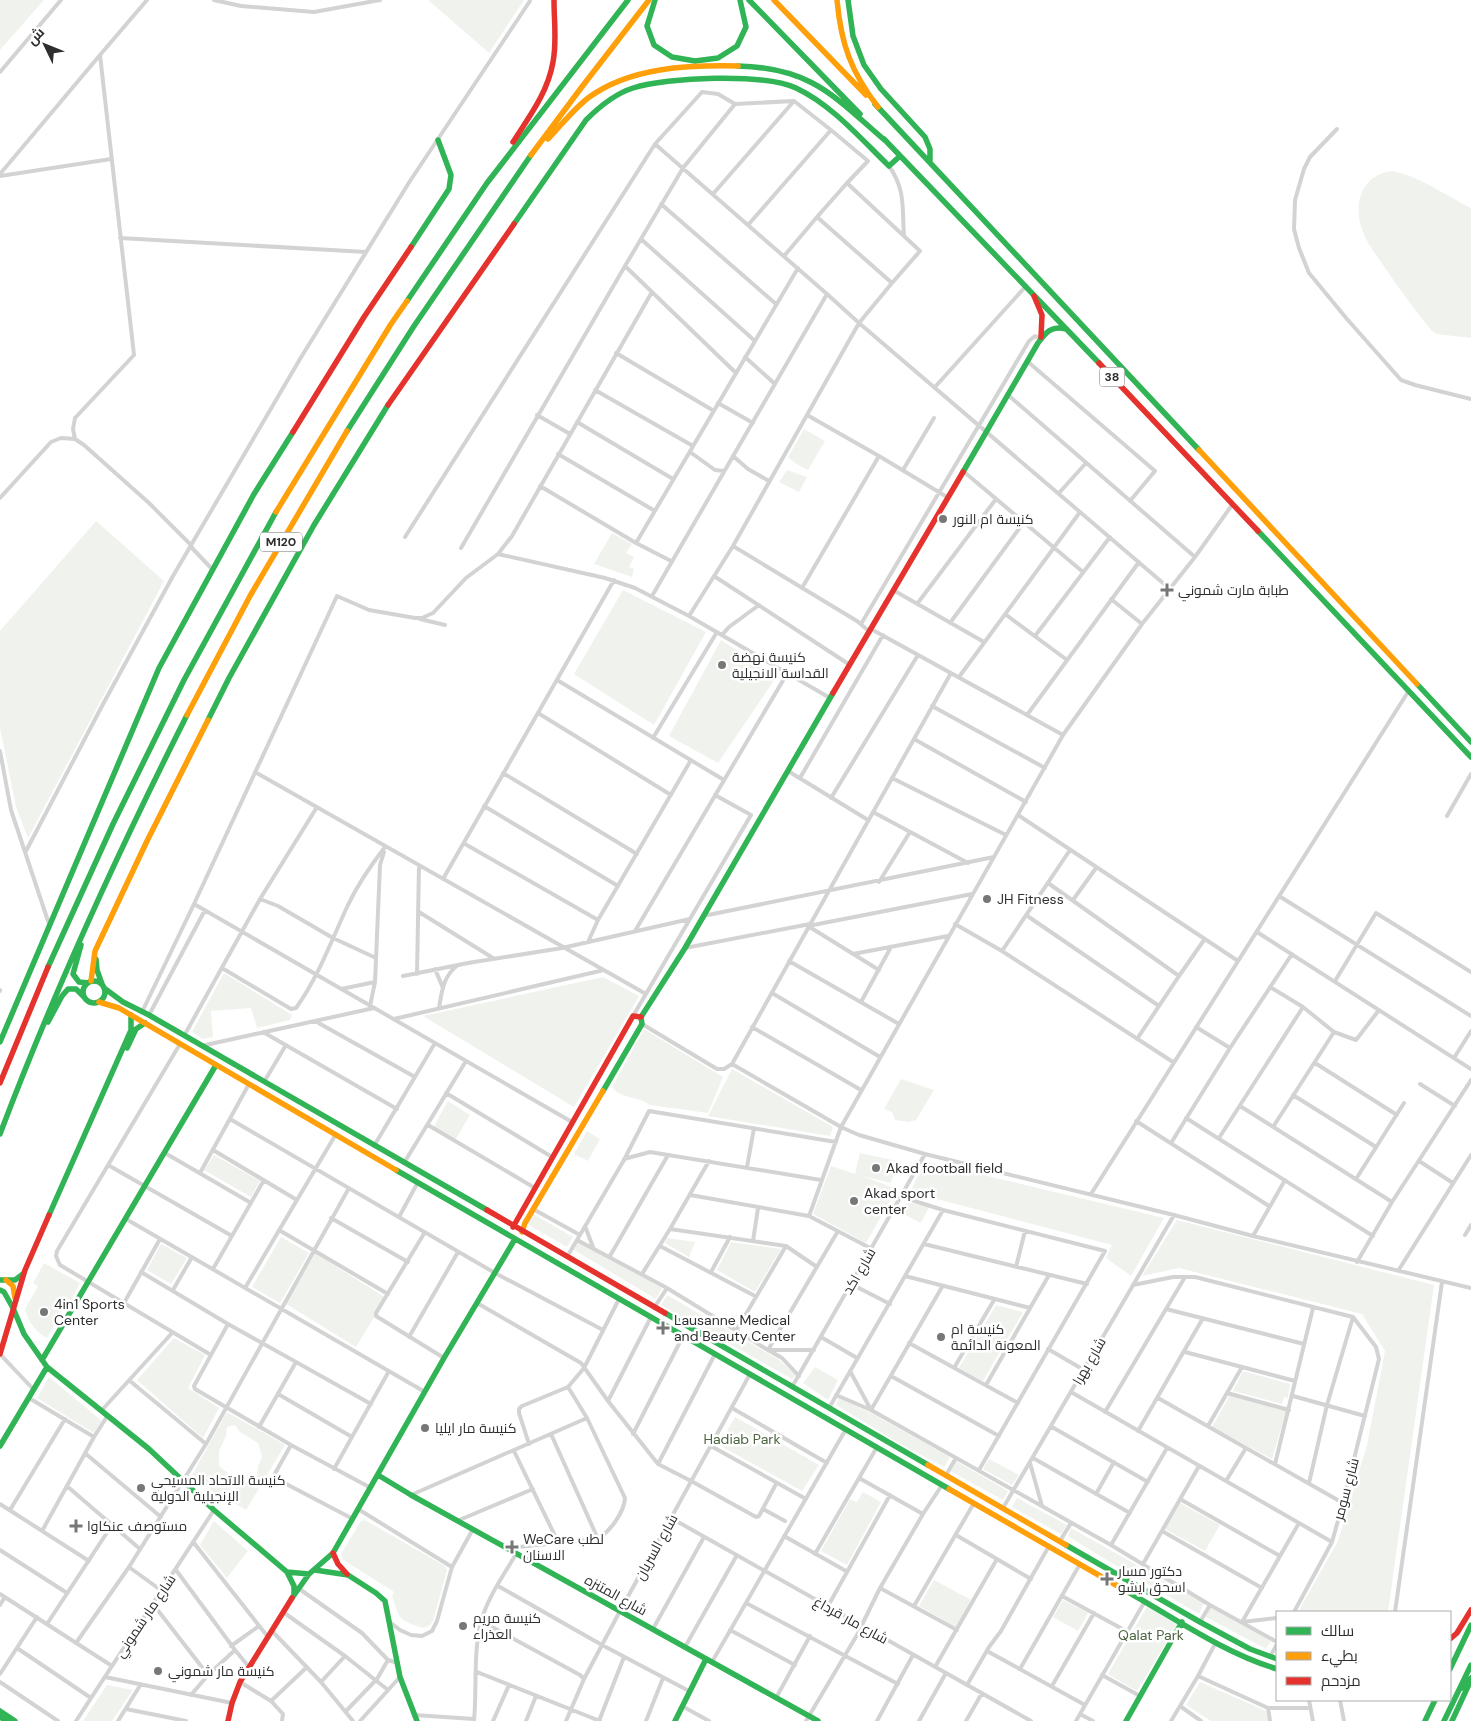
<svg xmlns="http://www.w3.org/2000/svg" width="1471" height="1721" viewBox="0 0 1471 1721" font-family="'DM Sans',Cairo,sans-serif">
<rect width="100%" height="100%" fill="#fff"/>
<path fill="#f0f3ed" d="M0 0H44L0 50Z
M428 0H524L489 53Z
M1393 171C1421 177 1445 195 1471 208V338L1436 334 1431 330C1414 309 1398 287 1383 265 1376 254 1367 244 1363 232 1352 205 1361 174 1393 171Z
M804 429 825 441 808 470 795 463 788 457Z
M787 470 807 477 799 492 779 482Z
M96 521 164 581 28 838 16 807 0 728V631Z
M612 533 632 544 626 553 634 557 629 567 634 569 632 577 594 564Z
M623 590 706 632 654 725 574 674Z
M721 640 777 676 718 763 669 736Z
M224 973 292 1015 290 1020 257 1028 251 1008 211 1011 213 1037 203 1039 192 1032Z
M603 977 639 996 574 1107 423 1016Z
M644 1029 723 1077 708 1113 650 1105C639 1096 622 1100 612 1087Z
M732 1069 833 1127 830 1136 708 1116Z
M901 1079 934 1090 916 1120 908 1122 895 1120 892 1112 884 1109Z
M448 1101 470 1115 455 1140 434 1126Z
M587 1131 600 1139 588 1161 574 1154Z
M860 1153 897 1161 891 1183 862 1176 897 1189 866 1243 813 1214 831 1166 855 1174Z
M214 1155 260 1181 251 1197 204 1170Z
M925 1161 1164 1218 1131 1276 1106 1258 1112 1245 910 1192Z
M907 1202 929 1207 921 1223 901 1213Z
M533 1214 573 1237 567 1247 527 1224Z
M1177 1220 1434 1285 1388 1612H1298L1338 1541 1367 1445 1385 1351 1362 1314 1179 1268 1142 1276Z
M281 1237 309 1253 280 1303 252 1287Z
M667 1238 695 1242 689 1257 665 1243Z
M578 1242 662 1288 656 1299 574 1250Z
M731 1242 781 1249 755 1292 717 1270Z
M161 1244 187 1258 171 1284 147 1270Z
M315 1253 386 1298 356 1347 286 1304Z
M44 1263 80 1283 69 1304 67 1303 47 1338C36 1333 28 1321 25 1309L38 1286 33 1283Z
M667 1295 778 1359 796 1375 792 1379 661 1305Z
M996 1305 1023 1312 983 1381 959 1368Z
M174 1338 205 1355 188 1388 219 1408 203 1438 137 1380Z
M815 1367 838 1380 828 1400 803 1383Z
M1243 1371 1290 1384 1288 1398 1284 1397 1282 1404 1233 1391Z
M49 1377 102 1421 94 1433 37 1398Z
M1231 1393 1287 1409 1272 1459 1212 1427Z
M839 1398 871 1413 950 1457 944 1467 897 1442 836 1405Z
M227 1412 285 1445 246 1510 234 1503 235 1487 244 1485 249 1477 254 1479 257 1476 258 1466 262 1457 258 1443 240 1432 235 1425 227 1427 226 1436 219 1451V1466L237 1480 222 1499 192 1475Z
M735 1417 819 1465 802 1491 719 1445Z
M989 1459 1019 1475 1012 1485 983 1469Z
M956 1461 1008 1491 1003 1500 950 1471Z
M863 1492 881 1502 847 1565 821 1551 850 1499 857 1502Z
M1017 1498 1067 1525 1061 1534 1012 1507Z
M1180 1503 1220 1525 1205 1551 1165 1529Z
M365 1520 445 1566 447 1570 433 1621 429 1626 423 1628C398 1620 400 1620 392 1596L394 1592 342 1559 341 1554 361 1521Z
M214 1521 248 1551 227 1578 200 1545Z
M1071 1528 1204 1603 1199 1614 1103 1558 1068 1536Z
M934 1580 971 1600 956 1627 919 1606Z
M1063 1600 1088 1613 1078 1631 1053 1617Z
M1148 1605 1178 1623 1137 1691 1108 1674Z
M1210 1607 1271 1641 1266 1649 1204 1616Z
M1200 1682 1266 1711 1268 1721H1211L1186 1705Z
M107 1685 133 1690 112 1721H83Z"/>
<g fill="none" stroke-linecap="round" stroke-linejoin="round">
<path stroke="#d3d3d3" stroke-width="4" d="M214 0 241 6 314 12 380 0
M0 72 61 0
M735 104 683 168 625 266 736 373
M1337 129 1310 157 1304 169 1295 200 1294 229 1299 248 1309 273 1347 319 1401 380 1415 385 1471 399
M655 144 827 294 859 323 1170 589
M889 166C906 190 902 209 904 236
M0 174 100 55
M0 176 111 159
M713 194 794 101 831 130
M661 204 776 304
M748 225 831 130 868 161 847 183
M120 238 366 252
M641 239 755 341
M784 256 817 217
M616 353 714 411
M745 357 775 384
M1027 361 1155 471 1130 501
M935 387 1026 286
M595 390 693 446
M1007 394 1195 557
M718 403 753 423
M537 415 570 434
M807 415 879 456 947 497
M577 422 673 479
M75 439 84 445 149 503 191 545 193 549 212 569
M690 452 715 470 724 471
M558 454 655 511
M733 456 748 469 769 481
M903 470 934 418
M963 471 1083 572
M540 486 636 543 671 561
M1059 493 1086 463
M0 498 51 442 61 438 75 439 73 429 75 418 134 355 100 55 147 0
M405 537 655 144 702 92 718 94 735 104 794 101
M636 543 798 268
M733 546 857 621 870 632
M461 548 625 266
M498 554 605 578 635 588 689 616 830 698
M714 576 850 665
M802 588 879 456
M893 590 984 642
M652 596 827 294
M1111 599 1142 624
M917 604 996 499
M1005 614 1067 660
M689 616 733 546 859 323 892 283 920 251 847 183 817 217 892 283
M420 619 445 625
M950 623 1024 522
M861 624 1029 341 1035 336 1041 339
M871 629 1063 735
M722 635 729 627 759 605
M1035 636 1110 537
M959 677 1080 512
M557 680 724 780
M932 706 1045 768
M538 713 671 795
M1027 715 1139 562
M653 738 717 632
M914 739 1026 802
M0 751 11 810 49 924
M788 771 868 820
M255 772 646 994
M503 773 637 854
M800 778 883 635
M892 778 1006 835
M831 798 918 655
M484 806 618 886
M873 812 968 863
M1018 815 1238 961
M1447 816 1471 774
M465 844 598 920
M26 851 102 706 173 576 300 359 410 181 530 1
M443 879 614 580
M879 882 910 832
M1048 883 1179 976 1204 940
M1279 896 1471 1016
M260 899 278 906 333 938 376 958
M1073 900 1096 868
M194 904 572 1122
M419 912 493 958
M1026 915 1159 1006
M703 916 994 857
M955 924 1002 951 1173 1062
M808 926 972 894
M808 926 879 970
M635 931 788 672
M1257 932 1471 1069
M588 942 598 920 691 760
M685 948 810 924
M1002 951 1070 850
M853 954 948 936
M789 961 899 1024
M222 968 291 1009 296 1008C318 978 332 939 348 905 358 884 371 865 385 847
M435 969 443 988
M417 974 419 865
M403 976 468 963 562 948 690 919
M1335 981 1376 913 1471 972
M1270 987 1303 1007 1334 1032 1356 1040 1379 1010
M341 989 375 982
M0 990V991
M772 993 880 1057
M861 1002 891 947
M370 1006 375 982 380 865 384 852
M439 1008C442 991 443 976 458 965
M142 1012 194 904 337 596 369 610 415 618H422L433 613 466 578 498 554 512 536 652 292
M149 1015 205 910
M633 1016 751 815 715 795
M394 1019 604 970
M315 1021 415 1077
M642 1024 717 1069H724L732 1064 951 673
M752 1027 861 1090
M1196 1027 1230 1048
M263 1032 397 1109
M184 1036 260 899 317 807
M1137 1039 1179 976
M180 1044 57 1251 56 1256 60 1265 211 1355
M201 1046 374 1008
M1454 1058 1471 1031
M1315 1063 1397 1115
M732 1064 841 1127 859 1135 925 1154 1174 1215 1253 1236 1471 1288
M264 1082 286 1045
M1420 1084 1455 1106
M446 1093 552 1157
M1293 1095 1376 1147
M1240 1106 1392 1202
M1186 1118 1373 1236
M230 1119 495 1273 603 1330
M1136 1121 1269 1206
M428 1125 535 1188
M1273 1127 1334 1032
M1219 1138 1303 1007
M1171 1143 1230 1048 1292 954
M374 1146 435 1043
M213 1150 297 1200
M165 1153 251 1203
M624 1159 650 1152 821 1180
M1419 1161 1453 1183
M404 1163 466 1061
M108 1165 232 1236
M747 1167 754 1128
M200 1173 249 1084
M1356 1179 1404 1103
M1091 1194 1408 692
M690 1195 809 1216 872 1249
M902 1197 943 1210 1105 1251 979 1470
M533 1209 580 1235
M809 1216 841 1127 1063 735 1142 624 1195 557 1232 505
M399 1217 418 1182
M331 1218 408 1262
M126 1219 425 1392
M585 1226 593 1247
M670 1229 786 1246 817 1267
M279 1230 388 1294
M425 1232 376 1313V1316L444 1358
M1465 1235 1471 1225
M1253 1236 1285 1180
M577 1240 667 1288 768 1350 782 1358 799 1376
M753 1241 758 1208
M924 1244 1087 1284
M660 1246 755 1296
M610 1256 668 1155
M567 1257 624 1160 649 1111 836 1142
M1357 1262 1392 1202 1471 1080
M1016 1267 1025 1231
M213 1269 264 1180
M1398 1271 1471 1155
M141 1272 228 1324 371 1404
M711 1272 730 1237
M642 1274 670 1229 709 1161
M905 1276 1030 1308
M851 1284 890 1304
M1133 1285 1173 1277H1195L1353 1317 1376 1347 1379 1359 1343 1503 1332 1542 1294 1612
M245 1288 336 1134
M173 1290 192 1257
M124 1303 160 1239
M477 1303 581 1363 608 1401 658 1464 693 1482 756 1517 759 1516 776 1484
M654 1308 667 1288
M1166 1309 1304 1344
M228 1324 194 1386 195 1389 291 1445 371 1488
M736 1331 786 1246
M409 1337 458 1252
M821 1337 857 1358
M909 1343 1018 1403
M1048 1349 1084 1370
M768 1350 838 1231
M768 1350H814
M1185 1352 1295 1381
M0 1354 34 1390
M954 1368 994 1300
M850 1371 871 1410 942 1287
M891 1376 999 1436
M130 1381 206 1444
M986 1385 1049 1275
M792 1387 925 1154
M1071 1392 1332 1542
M1227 1393 1289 1410
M278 1394 352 1437
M836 1395 871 1410 1111 1545 1210 1605 1277 1642
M1293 1396 1365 1416
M29 1398 94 1437
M1158 1398 1343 1503
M608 1401 651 1317
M732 1408 827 1463
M829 1408 943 1210
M102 1410 172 1333
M1105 1412 1185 1277
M1208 1426 1242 1367
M259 1427 296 1362
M1052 1427 1148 1482
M1138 1431 1203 1318
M551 1434 598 1539
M633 1434 683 1336
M529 1444 519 1413V1409L522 1406 568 1387 584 1368 619 1299
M291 1445 273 1477 353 1519
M711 1446 806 1499
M514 1451 558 1542
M86 1454 161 1517
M1033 1458 1130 1513
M1030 1463 1042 1506
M658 1464 715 1354
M1275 1464 1313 1308
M334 1469 389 1371
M946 1475 956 1458
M859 1478 923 1514
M1226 1481 1246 1448
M1309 1483 1327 1405 1353 1317
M68 1487 140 1549
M1096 1494 1114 1462
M411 1495 587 1418
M1180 1499 1280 1556
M0 1504 89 1561
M1003 1508 1174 1215
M358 1509 452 1567
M763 1509 785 1521
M10 1510 65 1419
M671 1518 1031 1721
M457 1521 533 1489
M42 1531 94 1437 108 1415
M1162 1531 1262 1588
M956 1535 1031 1579
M784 1536 846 1571
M1060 1541 1071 1523
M194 1543 268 1637
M1111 1545 1167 1448
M507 1548 598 1539C610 1531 624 1513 625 1498L587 1418 568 1387
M0 1550 67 1593
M815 1554 877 1447
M1143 1564 1199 1466
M129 1567 162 1591
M176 1570 235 1650 249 1667
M498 1586 602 1645 689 1691
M298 1588 362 1633 388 1660 398 1663
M880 1588 957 1630
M0 1594 112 1666
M1062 1596 1128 1632
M746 1603 898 1684
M153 1604 208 1675 235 1650
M0 1605 5 1597
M828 1606 890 1495
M914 1606 974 1503
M283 1612 345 1656 388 1690
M1395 1612 1442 1282
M1277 1618 1242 1622 1299 1523
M481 1621 580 1675 584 1679
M1200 1622 1210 1605
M391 1623 400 1630 411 1635 422 1636 432 1631 437 1621 452 1567 473 1529
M47 1624 112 1525
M653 1629 704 1537
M730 1630 795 1665
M272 1631 321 1682 353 1721
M76 1643 129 1567 206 1444 349 1188
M231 1646 259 1626
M685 1647 737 1555
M17 1648 91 1698
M987 1651 1085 1705
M1270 1657 1277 1644
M712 1662 846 1429
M935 1667 997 1559
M1020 1669 1080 1564
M477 1672 600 1721
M0 1674 37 1617
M1102 1675 1140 1696
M1198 1676 1268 1708H1310
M105 1677 232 1703
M0 1682 58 1721
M240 1682 271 1701 283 1714 282 1721
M321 1682 345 1656
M967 1685 989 1647 1001 1631 1049 1546
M1052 1686 1094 1613
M191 1695 208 1675
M776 1698 810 1636
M1309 1700 1313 1721
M1340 1700 1344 1721
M271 1701 307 1667
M682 1706 709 1721
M1180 1706 1201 1721
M1268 1708 1270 1721
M126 1709 186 1721
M346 1711 377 1679 388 1660
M1080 1714 1093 1721
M414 1715 474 1719
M76 1721 214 1510
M118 1721 141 1684
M360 1721 400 1677
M474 1721C477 1689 473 1653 481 1622 487 1598 504 1575 516 1554
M493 1721 509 1685
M526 1721 536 1696
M566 1721 584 1679 620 1611 750 1374
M599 1721 624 1657
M646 1721 663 1678
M806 1721 857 1635 880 1588 923 1514 942 1485
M877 1721 913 1655
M919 1721 946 1673
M966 1721 982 1693
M1076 1721 1145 1601
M1171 1721 1198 1676 1216 1642"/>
<path stroke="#30b455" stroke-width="5.5" d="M655 0 647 26 654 45 672 57 695 61 718 58 737 46 746 27 740 0
M749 0 860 114
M848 0 853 36 864 65 881 89 925 137 930 149V161
M738 66C814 68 835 98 888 143
M875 104 1199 450
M884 139 1099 363
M514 224 586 120C599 107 614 94 633 88 667 77 763 73 796 88 832 105 860 138 889 166L900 156
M411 247 449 189 451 175 438 140
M407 301 487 183 628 0
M347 431 414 326 531 155
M963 472 1038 343C1046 332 1052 325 1066 329
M1258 531 1471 757
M1417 684 1471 742
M208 720 229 678 314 525 388 405
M81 945 73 974 79 982 88 983
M96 959 97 970 102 984
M48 967 113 824 184 680 276 512
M83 992a11 11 0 1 1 22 0a11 11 0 1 1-22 0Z
M104 988 123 1002 149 1015 487 1210
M48 1022 62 996 68 989H76L85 998
M0 1042 159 668 254 494 293 432
M127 1048 136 1029 145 1023
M603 1091 642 1024 641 1017 685 948 833 693
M0 1134C54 991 118 852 187 715
M396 1170 949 1489
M49 1215 131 1030V1015
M0 1280H15L23 1274
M0 1290 4 1292 13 1308 24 1334 47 1367 149 1449 214 1510 287 1572 294 1586V1594
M665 1313 928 1465
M42 1360 216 1065
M0 1446 47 1367
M378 1475 411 1495 818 1721
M1066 1545 1200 1622 1250 1649 1277 1659
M315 1570 348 1575 376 1593 385 1601 400 1677 417 1721
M287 1572 309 1574
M1128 1592C1176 1619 1224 1653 1277 1669
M292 1598 309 1574 333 1553 444 1358 515 1239
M1450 1669 1471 1625
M1462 1688 1471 1678
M0 1711 15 1721
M0 1717 7 1721
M675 1721 706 1659
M1126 1721 1182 1622
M1425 1721 1435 1700
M1444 1721 1471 1665
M1452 1721 1471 1680"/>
<path stroke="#ff9f0a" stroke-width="5.5" d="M774 0 866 95
M837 0C841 44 851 72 878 107
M548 139C561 125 573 110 588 98 630 67 688 65 738 66
M531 155 581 88 649 0
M1199 450 1417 684
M276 512 391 324 407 301
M187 715 250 596 347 431
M91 981 95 951 147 841 208 720
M99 1002 119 1008 396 1170
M522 1232 525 1223 603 1091
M6 1280 13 1286 15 1298
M928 1465 1066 1545
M949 1489 1128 1592"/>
<path stroke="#e5322d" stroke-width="5.5" d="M513 142C529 117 548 92 553 62 557 42 554 21 554 0
M1034 296 1042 315 1041 337
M1099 363 1258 531
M388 405 514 224
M293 432 364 317 411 247
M833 693 963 472
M0 1083 48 967
M487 1210 665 1313
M513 1227 633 1016 641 1017
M0 1354 25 1270 49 1215
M333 1553 338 1564 347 1574
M1450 1639 1457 1633 1471 1610
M228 1721 232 1703 240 1682 292 1598"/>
</g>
<g fill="#777" stroke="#fff" stroke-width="2">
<circle cx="943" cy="519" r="5"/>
<path d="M1164.5 582.5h5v5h5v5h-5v5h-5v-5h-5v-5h5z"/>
<circle cx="722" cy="665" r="5"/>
<circle cx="987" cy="899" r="5"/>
<circle cx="876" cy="1168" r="5"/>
<circle cx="854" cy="1201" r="5"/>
<circle cx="44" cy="1312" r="5"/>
<path d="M660.5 1320.5h5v5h5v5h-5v5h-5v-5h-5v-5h5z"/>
<circle cx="941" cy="1337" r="5"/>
<circle cx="425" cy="1428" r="5"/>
<circle cx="141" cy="1488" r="5"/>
<path d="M73.5 1518.5h5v5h5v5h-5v5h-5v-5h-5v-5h5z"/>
<path d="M509.5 1539.5h5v5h5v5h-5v5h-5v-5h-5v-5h5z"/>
<path d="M1104.5 1571.5h5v5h5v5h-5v5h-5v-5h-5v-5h5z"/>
<circle cx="463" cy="1626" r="5"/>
<circle cx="158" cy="1671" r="5"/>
</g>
<g text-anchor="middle" stroke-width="5" stroke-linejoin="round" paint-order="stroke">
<g fill="#fff" stroke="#6d6d6d" stroke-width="1">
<rect x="1099.5" y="367.5" width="25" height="19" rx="4"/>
<rect x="260" y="532.5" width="42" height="19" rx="4"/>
</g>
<g font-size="12" font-weight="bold" fill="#2e2e2e">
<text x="1112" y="381">38</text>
<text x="281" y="546">M120</text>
</g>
<g font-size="14" fill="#2e2e2e" stroke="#fff" text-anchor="start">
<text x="953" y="524">كنيسة ام النور</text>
<text x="1178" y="595">طبابة مارت شموني</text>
<text x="732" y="662">كنيسة نهضة<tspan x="732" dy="16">القداسة الانجيلية</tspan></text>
<text x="997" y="904">JH Fitness</text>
<text x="886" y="1173">Akad football field</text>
<text x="864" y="1198">Akad sport<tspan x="864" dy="16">center</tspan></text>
<text x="54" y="1309">4in1 Sports<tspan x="54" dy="16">Center</tspan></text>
<text x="674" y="1325">Lausanne Medical<tspan x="674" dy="16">and Beauty Center</tspan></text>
<text x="951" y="1334">كنيسة ام<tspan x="951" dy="16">المعونة الدائمة</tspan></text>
<text x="435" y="1433">كنيسة مار ايليا</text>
<text x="151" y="1485">كنيسة الاتحاد المسيحي<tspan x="151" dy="16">الإنجيلية الدولية</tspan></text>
<text x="87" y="1531">مستوصف عنكاوا</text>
<text x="523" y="1544">WeCare لطب<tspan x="523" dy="16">الاسنان</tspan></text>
<text x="1118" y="1576">دكتور مسار<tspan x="1118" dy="16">اسحق ايشو</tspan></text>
<text x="473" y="1623">كنيسة مريم<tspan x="473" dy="16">العذراء</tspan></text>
<text x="168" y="1676">كنيسة مار شموني</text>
</g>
<g font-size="14" fill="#2e2e2e" stroke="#fff">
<text transform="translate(859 1271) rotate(-60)" y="5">شارع اكد</text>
<text transform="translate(1089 1361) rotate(-60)" y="5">شارع بهرا</text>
<text transform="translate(1346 1489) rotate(-75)" y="5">شارع سومر</text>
<text transform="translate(656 1547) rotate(-61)" y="5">شارع السريان</text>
<text transform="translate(616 1595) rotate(29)" y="5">شارع المتنزه</text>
<text transform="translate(145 1616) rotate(-56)" y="5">شارع مار شموني</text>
<text transform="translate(851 1620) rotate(29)" y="5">شارع مار قرداغ</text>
</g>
<g font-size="14" fill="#4d6541" stroke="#fff">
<text x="742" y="1444">Hadiab Park</text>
<text x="1151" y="1640">Qalat Park</text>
</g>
</g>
<rect x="1276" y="1611" width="175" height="90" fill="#ffffff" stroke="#ababab"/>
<rect x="1286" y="1627" width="25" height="8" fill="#30b455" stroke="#ababab"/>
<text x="1321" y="1636" font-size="15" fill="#2e2e2e">سالك</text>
<rect x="1286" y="1652" width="25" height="8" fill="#ff9f0a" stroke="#ababab"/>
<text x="1321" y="1661" font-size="15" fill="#2e2e2e">بطيء</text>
<rect x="1286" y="1677" width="25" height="8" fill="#e5322d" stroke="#ababab"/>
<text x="1321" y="1686" font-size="15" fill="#2e2e2e">مزدحم</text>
<g transform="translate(45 45) rotate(313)" stroke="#ffffff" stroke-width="4" paint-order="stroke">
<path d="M0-4L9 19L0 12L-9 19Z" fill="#2e2e2e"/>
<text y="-8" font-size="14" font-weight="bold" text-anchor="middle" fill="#2e2e2e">ش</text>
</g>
</svg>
